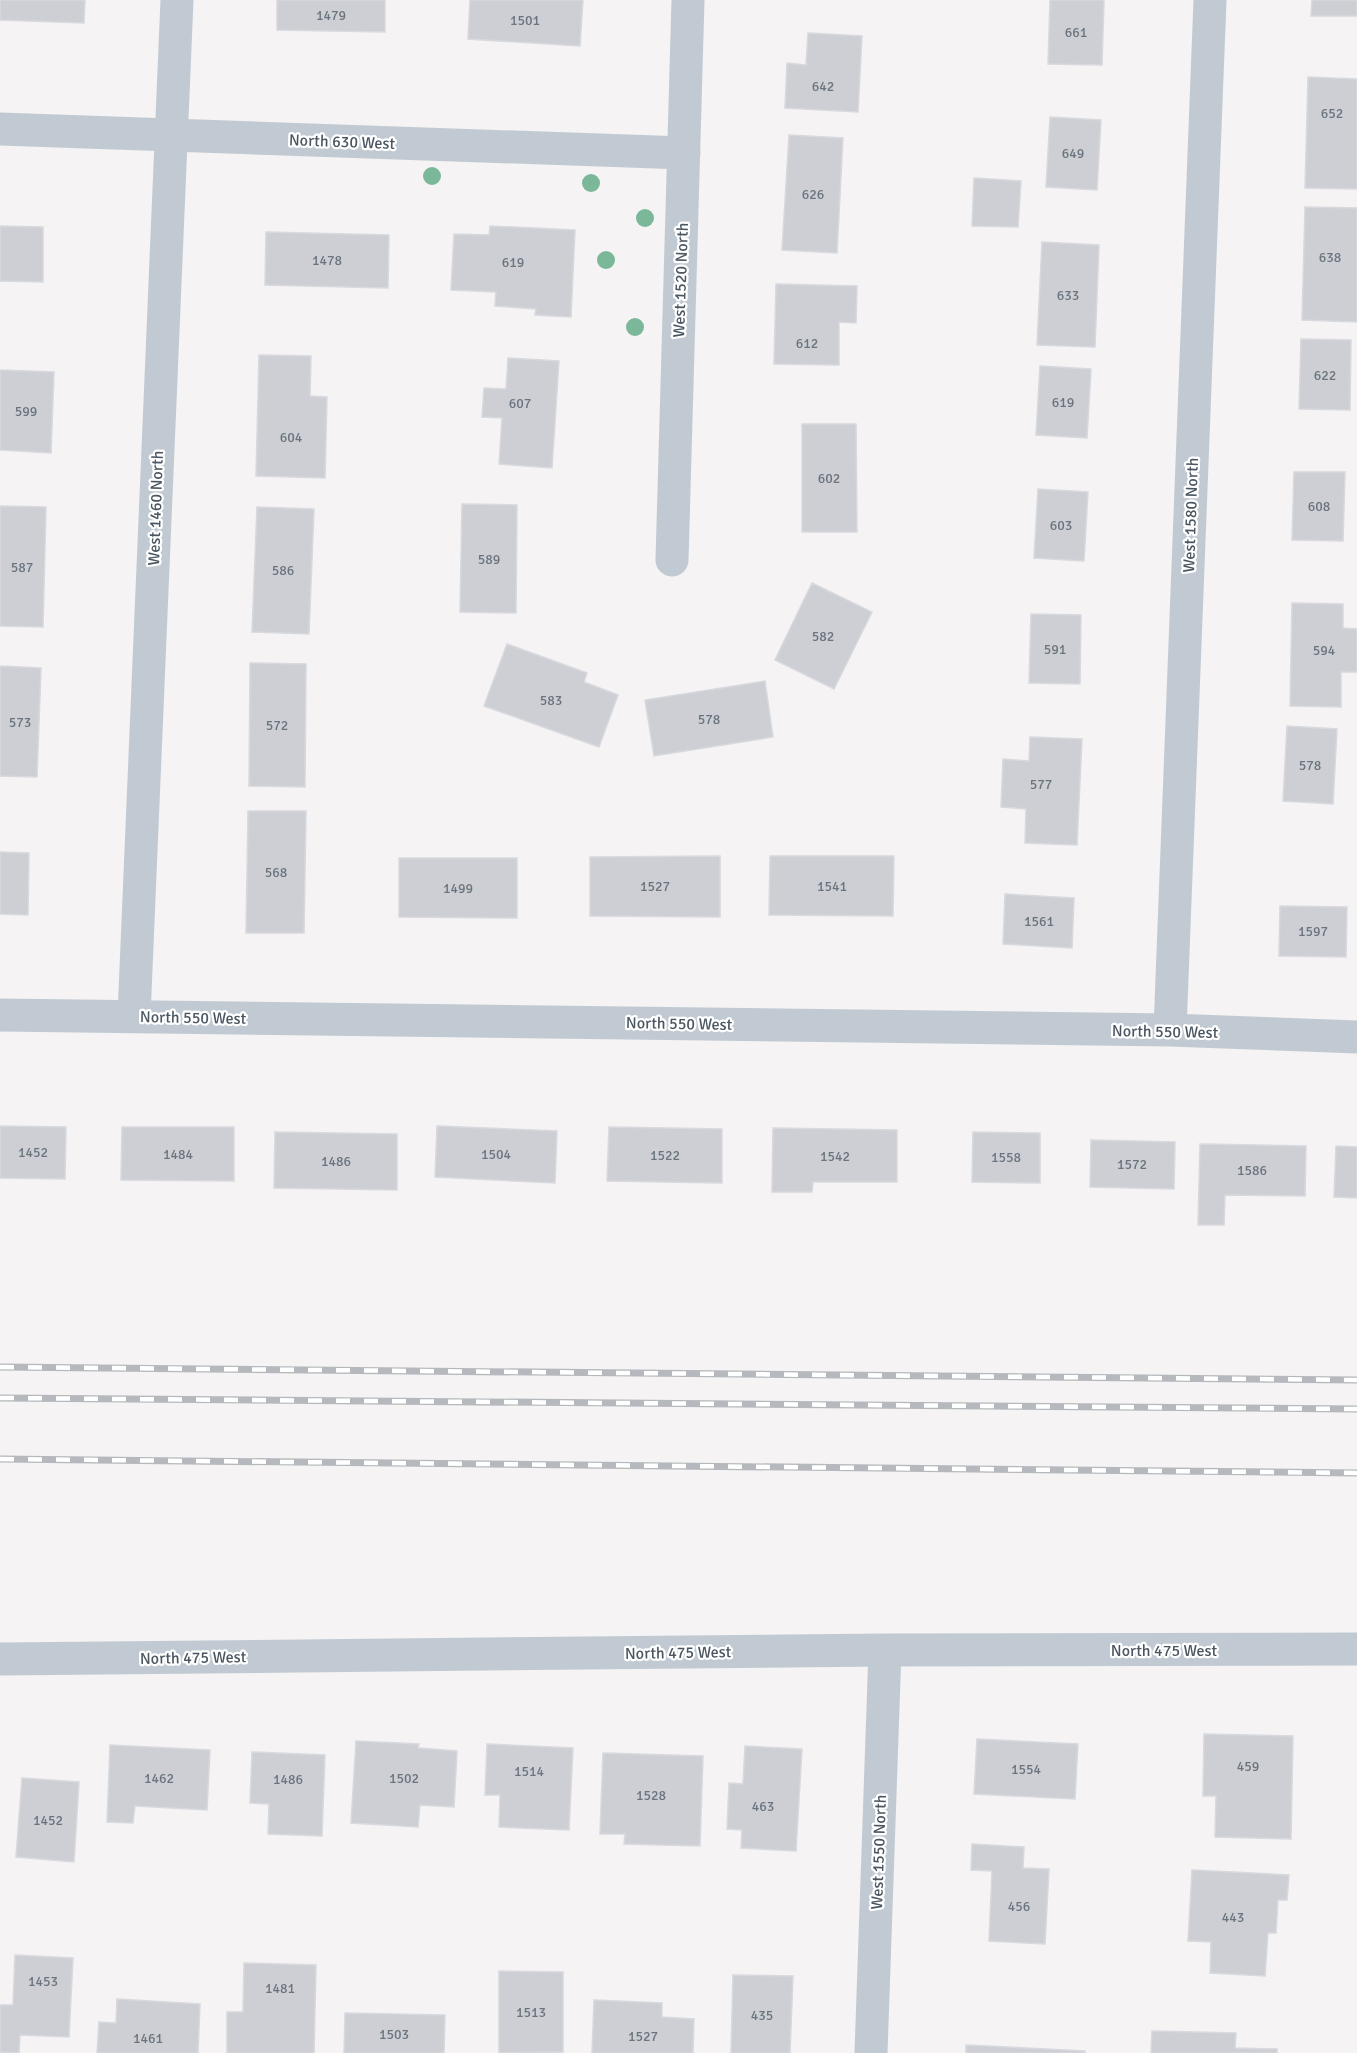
<svg xmlns="http://www.w3.org/2000/svg" width="1357" height="2053" viewBox="0 0 1357 2053" font-family="Signika,sans-serif">
<rect width="100%" height="100%" fill="#f5f3f3"/>
<path fill="#cdcfd5" stroke="#d7d9de" stroke-width="1.5" d="M0 0H85L84 23 0 20Z
M277 0H385V32L277 30Z
M470 0H583L580 46 468 39Z
M1050 0H1104L1102 65 1048 64Z
M1312 0H1357V16H1311Z
M808 33 862 36 858 112 785 108 787 63 806 65Z
M1308 77 1357 79V189L1305 188Z
M1050 117 1101 120 1097 190 1046 187Z
M789 135 843 138 837 253 782 250Z
M974 178 1021 181 1018 227 972 226Z
M1305 207 1357 208V322L1302 320Z
M0 226 43 227V282L0 281Z
M490 226 575 230 571 317 535 315 536 309 495 306 496 292 451 290 454 234 489 235Z
M266 232 389 235 388 288 265 285Z
M1042 242 1099 245 1095 347 1037 345Z
M776 284 857 286 856 323 839 322V365L774 364Z
M1301 339 1351 340 1350 410 1299 409Z
M259 355 311 356 310 396 327 397 325 478 256 476Z
M508 358 559 361 552 468 499 464 502 418 482 417 484 388 506 389Z
M1040 366 1091 369 1087 438 1036 435Z
M0 370 54 372 51 453 0 450Z
M802 424H856L857 532H802Z
M1294 472H1345L1343 541 1292 540Z
M1038 489 1088 492 1084 561 1034 558Z
M462 504 517 505 516 613 460 612Z
M0 506 46 507 43 627 0 626Z
M257 507 314 509 309 634 252 632Z
M812 583 872 612 834 689 775 660Z
M1292 603 1343 604V628L1357 629V672H1341V707L1290 706Z
M1031 614 1081 615 1080 684 1029 683Z
M507 644 587 673 584 682 618 695 599 747 484 706Z
M250 663 306 664 305 787 249 786Z
M0 666 41 668 37 777 0 776Z
M765 681 773 737 654 756 645 700Z
M1287 726 1337 729 1333 804 1283 801Z
M1030 737 1082 739 1077 845 1025 843 1026 809 1001 807 1003 759 1029 761Z
M248 811H306L304 933H246Z
M0 852 29 853 28 915 0 914Z
M720 856V917L590 916V857Z
M770 856H894L893 916 769 915Z
M399 858H517V918L399 917Z
M1005 894 1074 898 1072 948 1003 944Z
M1280 906 1347 907 1346 957 1279 956Z
M0 1126 66 1127 65 1179 0 1178Z
M437 1126 557 1131 555 1183 435 1177Z
M122 1127H234V1181L121 1180Z
M609 1127 722 1129V1183L607 1181Z
M773 1128 897 1130V1182H813L812 1192H772Z
M275 1132 397 1134V1190L274 1188Z
M973 1132 1040 1133V1183L972 1182Z
M1091 1140 1175 1142 1174 1189 1090 1187Z
M1200 1144 1306 1146 1305 1196 1225 1195 1224 1225H1198Z
M1336 1146 1357 1147V1198L1334 1197Z
M1204 1734 1293 1736 1291 1839 1215 1837 1216 1796H1203Z
M977 1739 1078 1744 1075 1799 974 1794Z
M356 1741 419 1744 418 1748 457 1751 454 1807 420 1805 418 1827 351 1823Z
M487 1744 573 1748 569 1830 499 1827 500 1795H485Z
M110 1745 210 1750 207 1810 135 1806 133 1823 107 1822Z
M745 1746 802 1749 796 1851 741 1848 742 1830 727 1829 729 1783 743 1784Z
M252 1752 325 1755 322 1836 268 1834 269 1804 250 1803Z
M603 1753 703 1756 700 1846 624 1844 625 1834H600Z
M22 1778 79 1782 74 1862 16 1857Z
M972 1844 1024 1847 1023 1868 1049 1869 1045 1944 989 1941 992 1871 971 1870Z
M1192 1870 1289 1875 1287 1900H1278L1276 1933H1268L1265 1976 1210 1973 1211 1942 1188 1941Z
M15 1955 73 1958 69 2037 20 2035 19 2053 0 2052V2005H13Z
M244 1963 316 1965 314 2053H227V2012H243Z
M499 1971 563 1972V2052L499 2053Z
M733 1975 793 1976 790 2053H731Z
M117 1999 200 2004 198 2053H97L99 2022 116 2023Z
M594 2000 662 2003V2017L694 2019 693 2053H592Z
M345 2013 445 2015 444 2053H344Z
M1152 2031 1236 2033 1235 2048 1277 2049V2053H1151Z
M966 2045 1085 2051V2053H966Z"/>
<g fill="none" stroke-linecap="round" stroke-linejoin="round">
<path stroke="#c1cad2" stroke-width="33" d="M0 129 684 153
M672 560 688 0
M0 1015 1170 1030 1357 1037
M134 1016 177 0
M1170 1030 1210 0
M0 1659 885 1650 1357 1649
M871 2053 885 1650"/>
<defs>
<path id="rail" d="M0 1367 1357 1380
M0 1398 1357 1409
M0 1459 1357 1473"/>
</defs>
<use href="#rail" stroke="#b5b8bd" stroke-width="7"/>
<use href="#rail" stroke="#fff" stroke-width="4.5" stroke-dasharray="14" stroke-linecap="butt"/>
</g>
<g fill="#7bb799">
<circle cx="432" cy="176" r="9"/>
<circle cx="591" cy="183" r="9"/>
<circle cx="645" cy="218" r="9"/>
<circle cx="606" cy="260" r="9"/>
<circle cx="635" cy="327" r="9"/>
</g>
<g text-anchor="middle" stroke-width="4.5" stroke-linejoin="round" paint-order="stroke">
<g font-size="14" fill="#6b747e">
<text x="331" y="20">1479</text>
<text x="525" y="25">1501</text>
<text x="1076" y="37">661</text>
<text x="823" y="91">642</text>
<text x="1332" y="118">652</text>
<text x="1073" y="158">649</text>
<text x="813" y="199">626</text>
<text x="1330" y="262">638</text>
<text x="327" y="265">1478</text>
<text x="513" y="267">619</text>
<text x="1068" y="300">633</text>
<text x="807" y="348">612</text>
<text x="1325" y="380">622</text>
<text x="1063" y="407">619</text>
<text x="520" y="408">607</text>
<text x="26" y="416">599</text>
<text x="291" y="442">604</text>
<text x="829" y="483">602</text>
<text x="1319" y="511">608</text>
<text x="1061" y="530">603</text>
<text x="489" y="564">589</text>
<text x="22" y="572">587</text>
<text x="283" y="575">586</text>
<text x="823" y="641">582</text>
<text x="1055" y="654">591</text>
<text x="1324" y="655">594</text>
<text x="551" y="705">583</text>
<text x="709" y="724">578</text>
<text x="20" y="727">573</text>
<text x="277" y="730">572</text>
<text x="1310" y="770">578</text>
<text x="1041" y="789">577</text>
<text x="276" y="877">568</text>
<text x="655" y="891">1527</text>
<text x="832" y="891">1541</text>
<text x="458" y="893">1499</text>
<text x="1039" y="926">1561</text>
<text x="1313" y="936">1597</text>
<text x="33" y="1157">1452</text>
<text x="178" y="1159">1484</text>
<text x="496" y="1159">1504</text>
<text x="665" y="1160">1522</text>
<text x="835" y="1161">1542</text>
<text x="1006" y="1162">1558</text>
<text x="336" y="1166">1486</text>
<text x="1132" y="1169">1572</text>
<text x="1252" y="1175">1586</text>
<text x="1248" y="1771">459</text>
<text x="1026" y="1774">1554</text>
<text x="529" y="1776">1514</text>
<text x="159" y="1783">1462</text>
<text x="404" y="1783">1502</text>
<text x="288" y="1784">1486</text>
<text x="651" y="1800">1528</text>
<text x="763" y="1811">463</text>
<text x="48" y="1825">1452</text>
<text x="1019" y="1911">456</text>
<text x="1233" y="1922">443</text>
<text x="43" y="1986">1453</text>
<text x="280" y="1993">1481</text>
<text x="531" y="2017">1513</text>
<text x="762" y="2020">435</text>
<text x="394" y="2039">1503</text>
<text x="643" y="2041">1527</text>
<text x="148" y="2043">1461</text>
</g>
<g font-size="16" fill="#4a5661" stroke="#fff">
<text transform="translate(342 141) rotate(2)" y="6">North 630 West</text>
<text transform="translate(680 280) rotate(-88)" y="6">West 1520 North</text>
<text transform="translate(155 508) rotate(-88)" y="6">West 1460 North</text>
<text transform="translate(1190 515) rotate(-88)" y="6">West 1580 North</text>
<text transform="translate(193 1017) rotate(1)" y="6">North 550 West</text>
<text transform="translate(679 1023) rotate(1)" y="6">North 550 West</text>
<text transform="translate(1165 1031) rotate(1)" y="6">North 550 West</text>
<text x="1164" y="1656">North 475 West</text>
<text transform="translate(678 1652) rotate(-1)" y="6">North 475 West</text>
<text transform="translate(193 1657) rotate(-1)" y="6">North 475 West</text>
<text transform="translate(878 1852) rotate(-88)" y="6">West 1550 North</text>
</g>
</g>
</svg>
